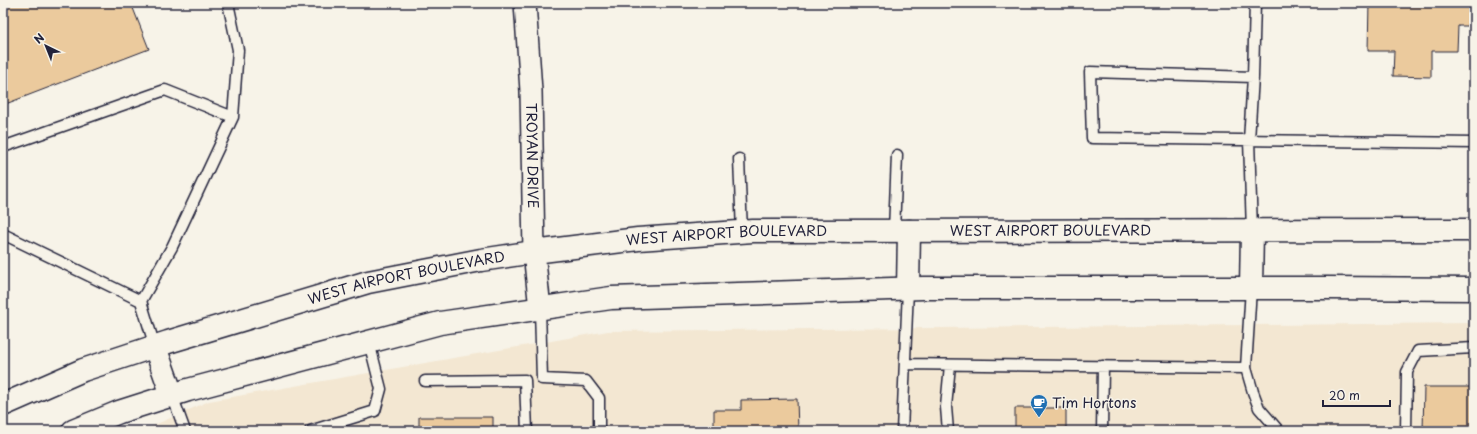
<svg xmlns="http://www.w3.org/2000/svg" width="1477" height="434" viewBox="0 0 1477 434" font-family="'Playpen Sans',sans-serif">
<rect width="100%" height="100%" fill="#f7f3e8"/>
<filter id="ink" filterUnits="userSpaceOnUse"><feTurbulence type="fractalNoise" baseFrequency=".025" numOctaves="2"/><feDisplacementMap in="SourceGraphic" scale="8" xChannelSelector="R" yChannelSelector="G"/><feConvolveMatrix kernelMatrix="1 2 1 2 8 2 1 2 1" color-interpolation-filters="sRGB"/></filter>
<g filter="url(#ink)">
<path fill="#f3e7d2" d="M1474 323V431H141L209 401 608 331Z"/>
<path fill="#ebca9d" stroke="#22223b" d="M3 3H131L149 49 3 105Z
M1369 3H1474V26H1458L1457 51H1431V77L1393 76 1394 51H1368Z
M1424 387H1474V431H1423Z
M797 399 798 431H714V410H741V400Z
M1015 408H1066V431H1015Z
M419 417H493V431H419Z"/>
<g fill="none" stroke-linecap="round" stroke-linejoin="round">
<defs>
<path id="lane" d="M1255 3 1253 77 1090 72 1092 138 1474 143
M3 147 165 90 233 117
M739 159 742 232
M894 231 897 155
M1252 231 1249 140 1253 77
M3 234 141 301 155 347
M1251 288 1246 368 1253 392 1259 408 1279 431
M141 301 172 247 233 117 238 50 228 3
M540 309 542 379 586 381 599 398V431
M905 364 1246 368
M425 381 525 380 527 431
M172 395 185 431
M310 431 375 411 381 389 369 342
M902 431 908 289
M948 431 946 407 950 365
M1102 431 1103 366
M1406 431 1407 372 1418 351 1474 348"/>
<g id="street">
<path id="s1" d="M525 3 531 91 534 252 540 309"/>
</g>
<g id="secondary">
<path d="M1251 288 1252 231"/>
<path d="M908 289 909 231"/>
<path d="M155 347 172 395"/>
<path id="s2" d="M3 405 83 370 168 342 368 282 481 260 534 252 638 239 753 231 1474 230"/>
<path d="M73 431 119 412 188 390 440 323 611 298 923 288H1327L1474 289"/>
</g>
</defs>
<use href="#lane" stroke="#22223b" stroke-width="13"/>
<use href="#street" stroke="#22223b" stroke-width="24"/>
<use href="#secondary" stroke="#22223b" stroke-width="25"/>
<use href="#lane" stroke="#f7f3e8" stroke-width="10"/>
<use href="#street" stroke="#f7f3e8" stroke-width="21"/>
<use href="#secondary" stroke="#f7f3e8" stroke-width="22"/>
</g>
</g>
<defs>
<symbol id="cafe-pin" viewBox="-11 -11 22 30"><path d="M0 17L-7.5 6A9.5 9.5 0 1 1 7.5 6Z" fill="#1f6fb2" stroke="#f7f3e8"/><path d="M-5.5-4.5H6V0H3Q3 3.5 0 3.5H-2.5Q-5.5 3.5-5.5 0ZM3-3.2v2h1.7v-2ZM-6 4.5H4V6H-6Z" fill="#fff"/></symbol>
</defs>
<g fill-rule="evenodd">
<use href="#cafe-pin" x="1029" y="393" width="20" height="27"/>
</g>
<g text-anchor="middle" stroke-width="3" stroke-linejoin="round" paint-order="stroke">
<g font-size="14" fill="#22223b" stroke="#f7f3e8">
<text dy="5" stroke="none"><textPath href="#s1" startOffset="153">TROYAN DRIVE</textPath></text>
<text dy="5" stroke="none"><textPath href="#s2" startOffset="1072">WEST AIRPORT BOULEVARD</textPath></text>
<text dy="5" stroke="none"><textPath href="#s2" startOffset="748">WEST AIRPORT BOULEVARD</textPath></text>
<text dy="5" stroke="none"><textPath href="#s2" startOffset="424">WEST AIRPORT BOULEVARD</textPath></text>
</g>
<g font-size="14" fill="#22223b" stroke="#f7f3e8" text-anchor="start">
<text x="1052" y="408">Tim Hortons</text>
</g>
</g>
<rect width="1477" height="434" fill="none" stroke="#f7f3e8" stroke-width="16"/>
<rect x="8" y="8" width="1461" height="418" fill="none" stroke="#22223b" stroke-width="1.5" filter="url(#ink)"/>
<g transform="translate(46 46) rotate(317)" stroke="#f7f3e8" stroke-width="3" paint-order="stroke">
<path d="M0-3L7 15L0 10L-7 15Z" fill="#22223b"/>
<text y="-6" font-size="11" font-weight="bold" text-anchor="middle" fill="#22223b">N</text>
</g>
<path d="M1323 400v6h67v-6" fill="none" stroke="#22223b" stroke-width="2"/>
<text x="1329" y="400" font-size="12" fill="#22223b" stroke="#f7f3e8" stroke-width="3" paint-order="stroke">20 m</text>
</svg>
